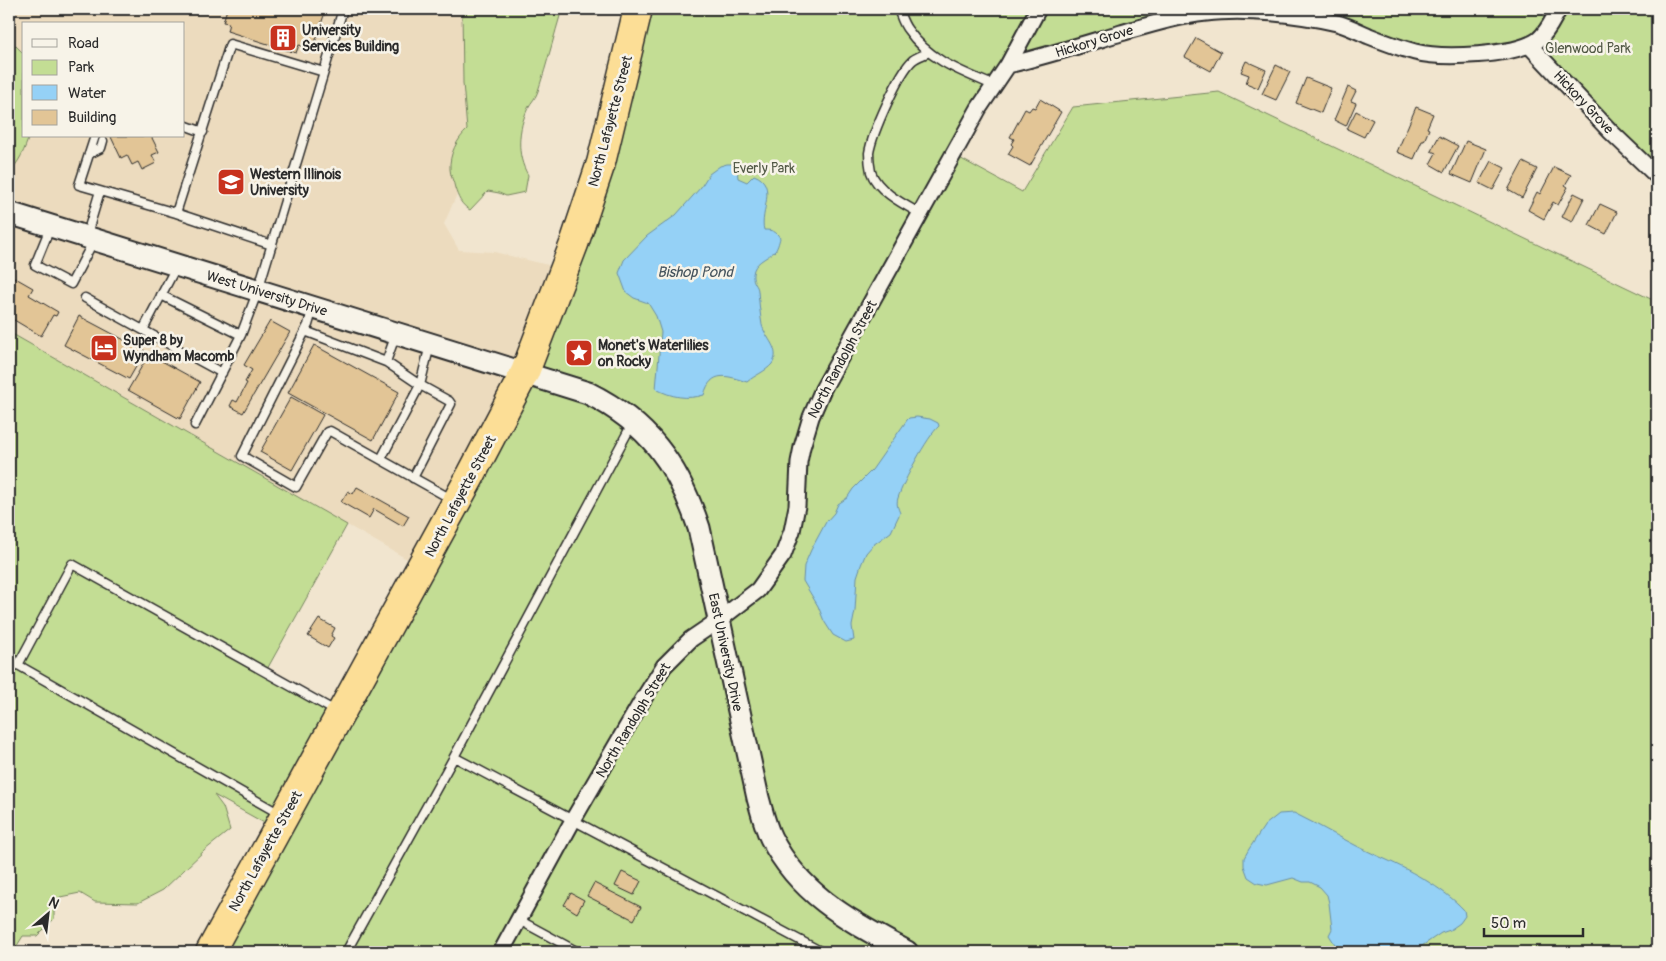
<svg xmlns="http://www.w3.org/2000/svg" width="1666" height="961" viewBox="0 0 1666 961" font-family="Pangolin,sans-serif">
<rect width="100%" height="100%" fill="#f1e5cf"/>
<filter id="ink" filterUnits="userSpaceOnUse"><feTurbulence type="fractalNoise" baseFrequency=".02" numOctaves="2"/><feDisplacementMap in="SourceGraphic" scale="10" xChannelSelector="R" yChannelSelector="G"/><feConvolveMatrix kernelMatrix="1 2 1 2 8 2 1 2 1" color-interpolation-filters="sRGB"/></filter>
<g filter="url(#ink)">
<path fill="#ecdbbe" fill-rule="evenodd" d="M9 9H462L463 83 467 130 462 135 457 194 444 224 459 250 494 252 565 269 421 567 9 332ZM24 24H184V136H24Z"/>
<path fill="#c3dd94" stroke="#778460" d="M462 9H562C554 36 547 64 538 91 536 98 531 102 528 108 518 129 516 155 528 175L525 192 506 196 499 193 488 191 470 210C461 205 458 197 455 188 454 182 450 175 450 169 449 155 457 139 467 130L463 83Z
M639 9H1657V176L1529 45 1459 55 1369 36 1234 12 1008 65 954 155 1022 192 1073 107 1219 92 1655 301 1657 298V952H210L277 830 214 795 223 807 230 830 205 850 163 890 138 903 95 902 80 893 60 897 54 908V919L37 936H23L13 952H9V332L347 525 266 671 340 714 519 385Z
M9 39 24 54V136H29C25 149 19 163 9 172Z"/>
<path fill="#95d1f6" stroke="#6b8fa5" d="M727 164H732L737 167 738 178 747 182 754 175C779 184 759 213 764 230 772 230 776 231 780 238 779 242 777 250 774 252 766 259 754 262 753 274 752 283 758 285 758 291 759 303 760 313 762 325 765 338 782 350 772 364 765 372 755 375 747 382 728 376 711 369 704 395 687 400 671 397 656 389L661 332 656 316 648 303 634 298 626 292 619 273 624 260 647 236 676 215 701 187 709 174 720 166Z
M917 417 930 419 938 423 939 426C927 437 903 482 898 498 896 504 898 508 900 513L891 532 873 545 866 553 861 565 857 577 855 611 852 626 854 640 846 642 833 635 824 621 818 606 803 581 804 566 811 550 826 522 834 513 838 504 847 498 853 489 872 470 907 420 909 418Z
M1294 813C1323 827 1350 844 1380 857 1406 868 1444 888 1464 910L1465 916 1460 923 1450 930 1441 933 1413 952H1340L1329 935 1332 929 1329 903 1327 895 1320 887 1310 882H1303L1293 878 1267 885 1257 883 1248 877 1244 866V858L1249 849 1265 825 1279 814Z"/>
<path fill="#e2c596" stroke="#2b2b2b" d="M227 9H326L313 49 299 45 296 53 227 31 229 23 223 22Z
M1196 38 1221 52 1211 71 1185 57Z
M1246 61 1266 70 1258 88 1246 83 1249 75 1241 72Z
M1276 65 1290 72 1276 100 1262 94Z
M1306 78 1331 88 1321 113 1296 103Z
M1348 87 1356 91 1351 101 1356 103 1346 126 1334 120Z
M1040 99 1061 112 1030 166 1008 154 1013 146 1011 144 1014 139 1010 137 1025 109 1029 111 1032 107 1035 108Z
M1416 107 1433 114 1427 128 1429 129 1424 141H1422L1414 159 1397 152Z
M1356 111 1373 120 1364 137 1347 129Z
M113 136H151L159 152 152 155 156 163 142 170 138 162 132 165 127 155 121 158 111 137Z
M1439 136 1458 146 1444 172 1430 164 1436 153 1431 151Z
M1466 141 1486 149 1472 183 1451 174Z
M1491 161 1505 168 1493 190 1479 183Z
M1523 162 1537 169 1522 198 1508 190Z
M1554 167 1571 175 1565 185 1568 187 1558 205 1553 202 1544 219 1528 210 1537 192 1540 194Z
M1574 193 1584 198 1572 222 1562 217Z
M1600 204 1617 212 1606 234 1589 225Z
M12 276 33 288 29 295 58 312 56 316 53 315 41 336 9 317V281Z
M79 316 145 351 129 379 64 345Z
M270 321 290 332 243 413 230 406 233 400 237 402 247 383 245 382 252 370 244 365Z
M314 345 399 392 373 440 288 393Z
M149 354 200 382 180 419 128 390Z
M291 397 323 415 292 470 260 452Z
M357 487 409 516 403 526 374 509 369 518 341 502 348 491 353 494Z
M319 619 335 628 331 636 334 638 328 648 308 636Z
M622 872 641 881 634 895 615 886Z
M594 883 641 907 634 920 587 896Z
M571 893 584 900 577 913 564 905Z"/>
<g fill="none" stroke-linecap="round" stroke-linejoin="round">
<defs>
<path id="lane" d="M898 9C901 16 903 24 908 30 929 60 960 71 993 85
M184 125 203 132
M95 136 79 185 176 213 272 245
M89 154 101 148 103 141
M176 213 230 44 324 72
M921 214C905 205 877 191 871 172 870 167 869 158 869 153 872 134 899 72 913 60 917 57 923 55 927 53
M50 228 35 265 71 284 94 240
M87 234 100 191
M176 267 143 330 222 373
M161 295 241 335
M85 298 143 330
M313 308 308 325 242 456 296 487 327 432 330 431 453 500
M305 331 386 362
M195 425 241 335 258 290 343 9
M381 459 420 385 386 362 396 334
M413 478 451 404 449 401 420 385 430 345
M454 757 822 952
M280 814 18 665 72 564 337 712
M519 920 578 952
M346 952 454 757 632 424"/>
<path id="street" d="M1529 45 1611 132 1657 176
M1008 65C1046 56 1084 44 1121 33 1149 25 1177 16 1206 13 1244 8 1299 14 1337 23 1348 26 1358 31 1369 36 1384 42 1400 48 1415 52 1442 59 1515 56 1538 40 1548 32 1553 19 1559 9
M501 952 573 820 642 701 664 666 691 639 719 620 758 590 783 555 792 531 797 506 799 462 802 447 811 417 823 389 979 108 1008 65 1038 9"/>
<path id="secondary" d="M9 213 588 393C648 423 678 464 699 528L758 798C762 812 765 826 771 838 801 897 853 922 907 952"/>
<path id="highway" d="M210 952 470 477 525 372 574 244 601 163 638 9"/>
</defs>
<use href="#lane" stroke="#2b2b2b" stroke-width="11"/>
<use href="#street" stroke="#2b2b2b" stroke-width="19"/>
<use href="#secondary" stroke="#2b2b2b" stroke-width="25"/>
<use href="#highway" stroke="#2b2b2b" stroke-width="31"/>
<use href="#lane" stroke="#f7f3e8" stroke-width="8"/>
<use href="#street" stroke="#f7f3e8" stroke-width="15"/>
<use href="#secondary" stroke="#f7f3e8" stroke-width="21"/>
<use href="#highway" stroke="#fcde96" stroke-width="28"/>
</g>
</g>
<defs>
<symbol id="building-square" viewBox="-11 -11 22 22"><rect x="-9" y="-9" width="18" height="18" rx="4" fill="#c8321e" stroke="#f7f3e8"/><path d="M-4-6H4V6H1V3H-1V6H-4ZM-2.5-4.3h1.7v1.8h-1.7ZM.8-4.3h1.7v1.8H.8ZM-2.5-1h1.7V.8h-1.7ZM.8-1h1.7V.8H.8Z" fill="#fff"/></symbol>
<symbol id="university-square" viewBox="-11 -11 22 22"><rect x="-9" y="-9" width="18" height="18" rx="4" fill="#c8321e" stroke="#f7f3e8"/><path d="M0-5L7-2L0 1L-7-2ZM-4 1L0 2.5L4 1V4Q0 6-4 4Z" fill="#fff"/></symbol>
<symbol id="hotel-square" viewBox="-11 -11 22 22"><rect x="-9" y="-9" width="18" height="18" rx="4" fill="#c8321e" stroke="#f7f3e8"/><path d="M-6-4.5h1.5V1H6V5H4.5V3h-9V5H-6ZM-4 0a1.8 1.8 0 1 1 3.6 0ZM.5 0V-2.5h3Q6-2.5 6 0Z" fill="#fff"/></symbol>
<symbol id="sight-square" viewBox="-11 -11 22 22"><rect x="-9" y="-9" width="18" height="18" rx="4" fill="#c8321e" stroke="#f7f3e8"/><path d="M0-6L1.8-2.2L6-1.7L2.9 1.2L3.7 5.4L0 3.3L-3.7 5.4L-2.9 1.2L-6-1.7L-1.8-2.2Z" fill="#fff"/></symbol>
</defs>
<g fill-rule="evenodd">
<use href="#building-square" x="267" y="22" width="32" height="32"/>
<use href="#university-square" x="215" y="166" width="32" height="32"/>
<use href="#hotel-square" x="88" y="332" width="32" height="32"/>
<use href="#sight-square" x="563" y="337" width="32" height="32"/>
</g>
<g text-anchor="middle" stroke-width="5" stroke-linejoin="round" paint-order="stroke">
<g font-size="14" font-weight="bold" fill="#2b2b2b" stroke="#f7f3e8" text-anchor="start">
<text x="302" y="35">University<tspan x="302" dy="16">Services Building</tspan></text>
<text x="250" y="179">Western Illinois<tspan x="250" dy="16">University</tspan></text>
<text x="123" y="345">Super 8 by<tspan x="123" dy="16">Wyndham Macomb</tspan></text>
<text x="598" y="350">Monet's Waterlilies<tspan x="598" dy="16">on Rocky</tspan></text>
</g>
<g font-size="14" fill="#2b2b2b" stroke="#f7f3e8">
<text transform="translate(1094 41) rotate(-17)" y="5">Hickory Grove</text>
<text transform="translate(1584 102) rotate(47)" y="5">Hickory Grove</text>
<text transform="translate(610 121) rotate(-75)" y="5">North Lafayette Street</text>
<text transform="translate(267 293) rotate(17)" y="5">West University Drive</text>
<text transform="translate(842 359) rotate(-62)" y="5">North Randolph Street</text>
<text transform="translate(460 496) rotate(-62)" y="5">North Lafayette Street</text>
<text transform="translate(726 652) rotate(78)" y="5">East University Drive</text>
<text transform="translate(633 720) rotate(-59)" y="5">North Randolph Street</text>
<text transform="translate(265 851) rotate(-61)" y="5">North Lafayette Street</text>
</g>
<g font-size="14" fill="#515845" stroke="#f7f3e8">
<text x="1588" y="53">Glenwood Park</text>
<text x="764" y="173">Everly Park</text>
</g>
<g font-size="15" font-style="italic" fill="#46545e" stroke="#f7f3e8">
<text x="695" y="277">Bishop Pond</text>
</g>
</g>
<rect width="1666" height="961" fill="none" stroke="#f7f3e8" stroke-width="30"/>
<rect x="15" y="15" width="1636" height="931" fill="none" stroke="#2b2b2b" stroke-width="2" filter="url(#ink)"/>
<rect x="22" y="22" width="162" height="115" fill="#f7f3e8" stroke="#a5a39c"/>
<rect x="32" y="39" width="25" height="8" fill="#f7f3e8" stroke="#a5a39c"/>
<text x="68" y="48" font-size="15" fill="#2b2b2b">Road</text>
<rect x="32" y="60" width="25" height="15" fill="#c3dd94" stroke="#a5a39c"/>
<text x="68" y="72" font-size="15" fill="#2b2b2b">Park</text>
<rect x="32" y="85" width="25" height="15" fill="#95d1f6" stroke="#a5a39c"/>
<text x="68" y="98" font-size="15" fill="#2b2b2b">Water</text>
<rect x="32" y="110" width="25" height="15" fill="#e2c596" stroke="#a5a39c"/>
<text x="68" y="122" font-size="15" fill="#2b2b2b">Building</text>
<g transform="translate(48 914) rotate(28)" stroke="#f7f3e8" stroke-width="4" paint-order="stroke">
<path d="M0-4L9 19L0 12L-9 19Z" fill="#2b2b2b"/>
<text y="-8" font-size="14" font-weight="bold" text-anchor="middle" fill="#2b2b2b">N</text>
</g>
<path d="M1484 928v8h99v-8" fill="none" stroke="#2b2b2b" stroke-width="2.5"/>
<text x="1491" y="928" font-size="15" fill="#2b2b2b" stroke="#f7f3e8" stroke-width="4" paint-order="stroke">50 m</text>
</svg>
